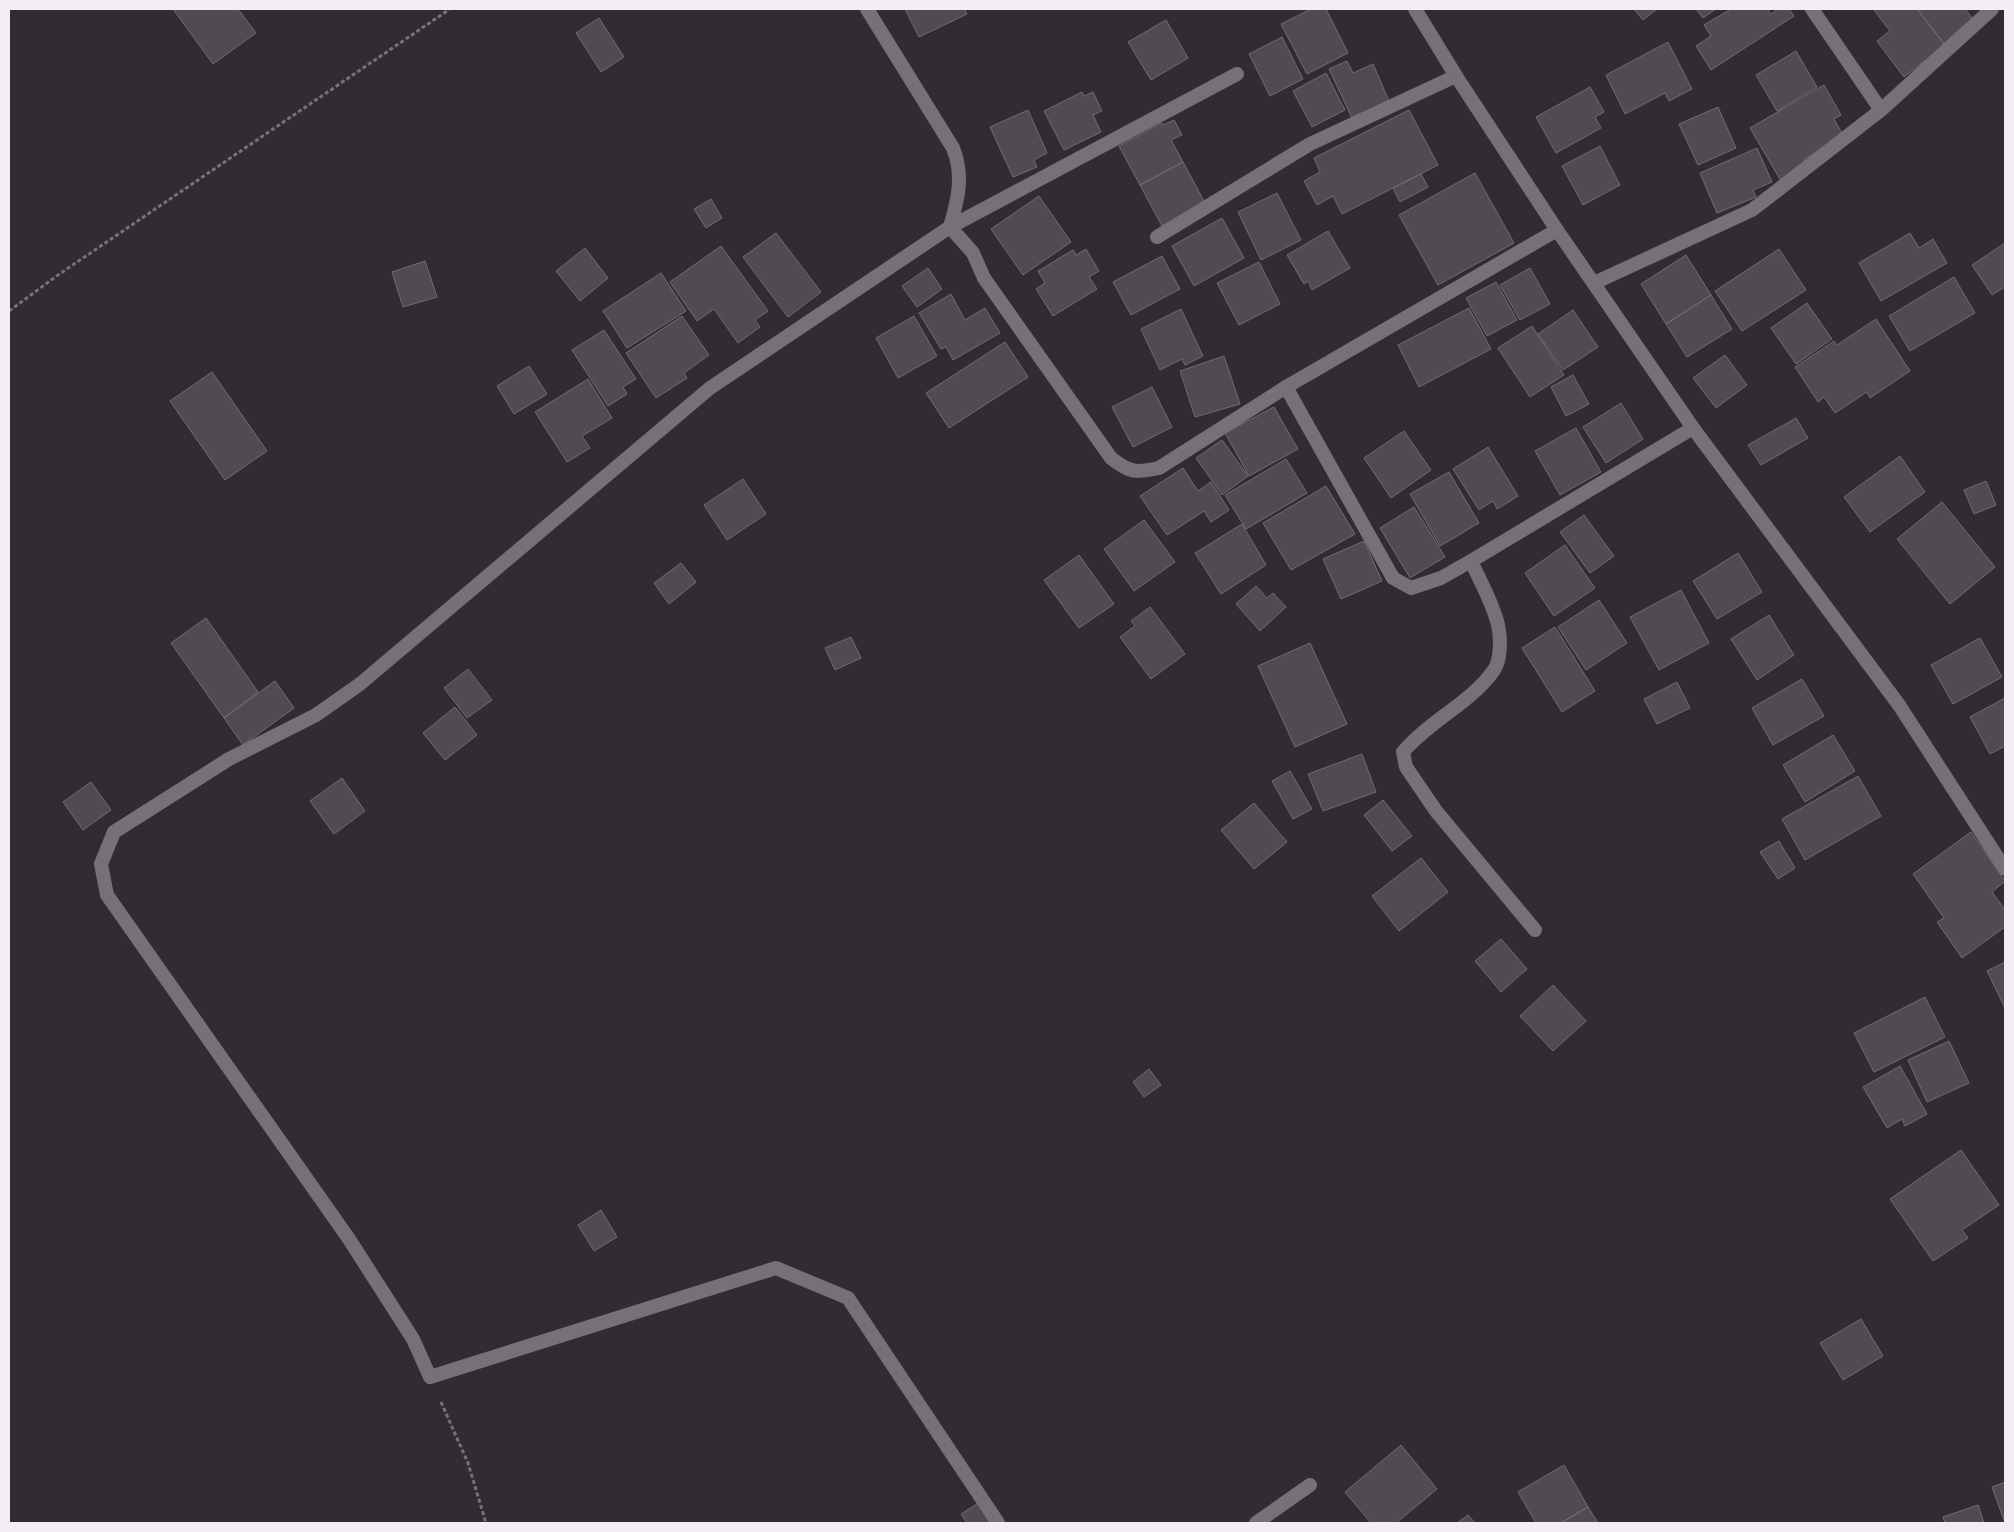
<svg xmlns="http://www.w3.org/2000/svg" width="2014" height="1532" viewBox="0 0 2014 1532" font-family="'Golos Text',sans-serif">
<rect width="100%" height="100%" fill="#312b33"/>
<path fill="#514a52" stroke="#736b74" d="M173 9H238L256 33 213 64Z
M905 9H964L967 14 919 37Z
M1311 9H1326L1348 53 1307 74 1281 24Z
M1634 9H1657L1643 20Z
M1696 9H1716L1703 18Z
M1731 9H1767L1771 14 1778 9H1789L1794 16 1711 70 1696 46 1711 36 1704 25Z
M1875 9H1917L1945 45 1904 77 1877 41 1890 31 1874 10Z
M1917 9H1965L1975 22 1945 45Z
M599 18 624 57 601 72 576 33Z
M1166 20 1188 58 1151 80 1128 42Z
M1282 37 1303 79 1270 96 1249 54Z
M1668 42 1692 89 1669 101 1665 93 1625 114 1606 75Z
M1796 51 1817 87 1777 111 1756 75Z
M1347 61 1353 73 1373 64 1389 101 1352 118 1329 69Z
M1326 73 1345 110 1312 127 1293 91Z
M1824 85 1841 115 1834 119 1844 137 1804 159 1807 166 1781 181 1750 128Z
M1590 87 1604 112 1595 117 1601 128 1556 153 1536 117Z
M1082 92 1084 96 1093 92 1102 111 1093 115 1101 132 1064 150 1044 111Z
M1718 107 1736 148 1698 165 1679 124Z
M1028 110 1047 153 1034 160 1037 167 1013 177 990 127Z
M1409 110 1438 165 1342 214 1333 196 1317 205 1304 181 1320 172 1314 158Z
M1174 120 1182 135 1171 140 1183 162 1140 185 1119 146 1162 123 1163 125Z
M1600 146 1620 185 1583 205 1562 166Z
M1757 148 1772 182 1753 190 1756 197 1717 213 1700 173Z
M1183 162 1205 203 1162 226 1140 185Z
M1475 173 1514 243 1438 285 1399 215Z
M1421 174 1428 187 1400 202 1393 188Z
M1277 193 1301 240 1261 260 1238 212Z
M1039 196 1071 242 1023 275 991 229Z
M711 199 722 218 706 228 694 209Z
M1222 218 1244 258 1194 286 1172 246Z
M1328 231 1350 268 1312 290 1308 281 1304 284 1287 255Z
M776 233 821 292 788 317 743 257Z
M1910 233 1919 248 1933 239 1947 263 1881 301 1859 263Z
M2005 243V287L1992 295 1972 265Z
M721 246 768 311 755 320 760 327 738 343 714 309 697 321 670 282Z
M585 248 608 278 580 301 556 271Z
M1086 249 1099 271 1089 277 1097 289 1053 316 1036 289 1045 283 1038 271 1073 250 1076 255Z
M1779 249 1806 290 1742 331 1715 291Z
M1686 255 1711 295 1666 324 1641 284Z
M1162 256 1180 289 1131 315 1113 282Z
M425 261 437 297 403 307 392 272Z
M1259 262 1280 304 1239 325 1217 283Z
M928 268 942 289 917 307 902 286Z
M1530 268 1550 304 1520 320 1500 285Z
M661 273 686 311 627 348 603 311Z
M1954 277 1975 313 1910 351 1889 316Z
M1496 282 1517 320 1487 336 1466 298Z
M951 294 965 320 985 308 1000 333 953 360 946 347 941 349 919 313Z
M1711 295 1732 329 1687 357 1666 324Z
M1807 303 1832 339 1796 364 1771 328Z
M1469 308 1491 349 1419 387 1398 345Z
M1181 309 1203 356 1185 365 1182 359 1160 370 1141 329Z
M1573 310 1598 347 1563 370 1538 334Z
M682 316 709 355 684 373 687 378 656 398 626 353Z
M914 316 937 356 898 378 876 338Z
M1876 319 1910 371 1870 398 1867 392 1835 413 1824 397 1818 402 1795 367 1834 341 1837 345Z
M1532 326 1564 375 1530 397 1498 348Z
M604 330 636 379 623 387 627 394 608 406 572 350Z
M1005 342 1028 377 949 428 926 393Z
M1725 355 1747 385 1716 408 1693 378Z
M1224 356 1240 404 1195 417 1180 371Z
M529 366 547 394 514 414 497 386Z
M212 372 267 451 225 480 170 401Z
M1573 375 1589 404 1566 416 1551 387Z
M588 379 612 418 582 436 590 448 567 462 535 412Z
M1152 387 1172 427 1133 447 1112 407Z
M1621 403 1643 439 1606 463 1583 427Z
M1274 407 1298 449 1249 476 1225 433Z
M1796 418 1808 438 1761 465 1748 445Z
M1576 428 1601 472 1560 495 1535 451Z
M1404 431 1431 470 1391 498 1364 458Z
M1222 440 1248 476 1222 495 1196 458Z
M1488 447 1518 496 1497 509 1493 501 1479 510 1453 469Z
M1900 456 1925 492 1870 532 1844 497Z
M1286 459 1307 493 1246 529 1225 495Z
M1183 468 1198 491 1211 482 1229 510 1211 522 1204 511 1167 535 1140 496Z
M1449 472 1479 523 1440 546 1410 494Z
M743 479 766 514 727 540 704 505Z
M1986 481 1996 505 1974 514 1964 490Z
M1326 486 1355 534 1291 570 1263 523Z
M1942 502 1995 567 1950 604 1897 539Z
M1414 507 1445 557 1410 578 1380 528Z
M1584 515 1614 556 1590 573 1560 532Z
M1144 520 1175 562 1134 591 1104 549Z
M1242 524 1266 565 1221 594 1195 553Z
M1364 541 1382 581 1341 599 1323 559Z
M1565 545 1595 588 1554 616 1525 573Z
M1738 553 1762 592 1717 619 1693 581Z
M1079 555 1114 604 1079 628 1044 580Z
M681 563 696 582 669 604 654 583Z
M1256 586 1267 598 1273 593 1286 607 1260 631 1236 604Z
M1681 590 1709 643 1659 670 1630 617Z
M1599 600 1627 643 1586 670 1558 627Z
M1150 607 1185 654 1151 679 1120 637 1135 626 1131 621Z
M1769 615 1794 655 1757 680 1731 639Z
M206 618 258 692 224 718 171 643Z
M1555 627 1595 691 1562 712 1522 648Z
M851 637 861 658 835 670 825 648Z
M1980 638 2002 677 1953 704 1931 665Z
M1310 643 1347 724 1295 747 1258 666Z
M468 669 492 700 467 718 444 688Z
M1802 679 1824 716 1773 745 1752 708Z
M275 681 294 708 243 745 224 718Z
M1677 682 1690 708 1657 724 1644 699Z
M2005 698V746L1990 754 1970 717Z
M455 707 477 735 445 760 423 733Z
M1833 735 1855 771 1805 802 1783 765Z
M1362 754 1376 792 1323 811 1308 774Z
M1290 771 1312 809 1293 819 1272 781Z
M1858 776 1881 816 1805 860 1782 819Z
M342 778 365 811 334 834 310 801Z
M91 782 111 810 83 830 63 802Z
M1383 800 1412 836 1392 851 1364 815Z
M1254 803 1287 842 1254 869 1221 830Z
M1971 832 2005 881 1992 892 2005 910V927L1962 958 1937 922 1944 918 1913 874Z
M1779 841 1795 868 1778 879 1760 852Z
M1421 858 1448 892 1399 931 1372 896Z
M1501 939 1527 969 1501 992 1475 961Z
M2005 962V1008L1987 971Z
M1553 985 1586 1021 1553 1051 1520 1016Z
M1925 997 1945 1037 1874 1072 1854 1033Z
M1949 1041 1969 1083 1927 1102 1908 1060Z
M1900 1066 1927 1114 1905 1126 1902 1119 1887 1128 1863 1087Z
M1149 1069 1161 1085 1144 1097 1133 1082Z
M1961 1150 1999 1205 1962 1230 1968 1238 1933 1261 1890 1199Z
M601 1210 617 1237 594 1251 578 1225Z
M1861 1319 1883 1356 1843 1380 1820 1343Z
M1401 1445 1437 1489 1396 1523H1371L1345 1492Z
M1564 1465 1588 1507 1561 1523H1536L1518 1492Z
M2005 1482V1523L1992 1487Z
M980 1502 994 1523H967L961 1514Z
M1978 1505 1984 1523H1945L1943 1517Z
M1588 1507 1598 1523H1561Z
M1468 1515 1475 1523H1457Z"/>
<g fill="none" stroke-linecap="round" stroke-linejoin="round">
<path stroke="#777178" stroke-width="3" stroke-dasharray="4 2.5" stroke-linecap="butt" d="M9 311 58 275 450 9
M441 1402 468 1463 486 1523"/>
<path stroke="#777079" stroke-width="14" d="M867 9 953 148C964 176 958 199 950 227
M1812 9 1881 110
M950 227 973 253 984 278 1111 458C1130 473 1136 473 1159 468L1286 387 1557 230
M1157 237 1310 144 1456 76
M1594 283 1752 210 1881 110 1992 9
M1286 387 1393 578 1411 588 1441 578 1471 561 1693 428
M1471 561C1480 581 1493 603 1498 625 1501 637 1501 660 1494 670 1472 702 1429 721 1403 752L1406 767 1436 811 1535 930
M998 1523 848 1298 776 1268 430 1377 413 1339 349 1239 107 895 101 864 114 832 229 759 316 715 360 684 710 388 950 227 1237 74
M1256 1523 1310 1485"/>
<path stroke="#777079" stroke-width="14" d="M1415 9 1456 76 1557 230 1693 428 1899 705 2005 869"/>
</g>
<rect width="2014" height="1532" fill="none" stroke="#f2eef3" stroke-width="20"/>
</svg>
